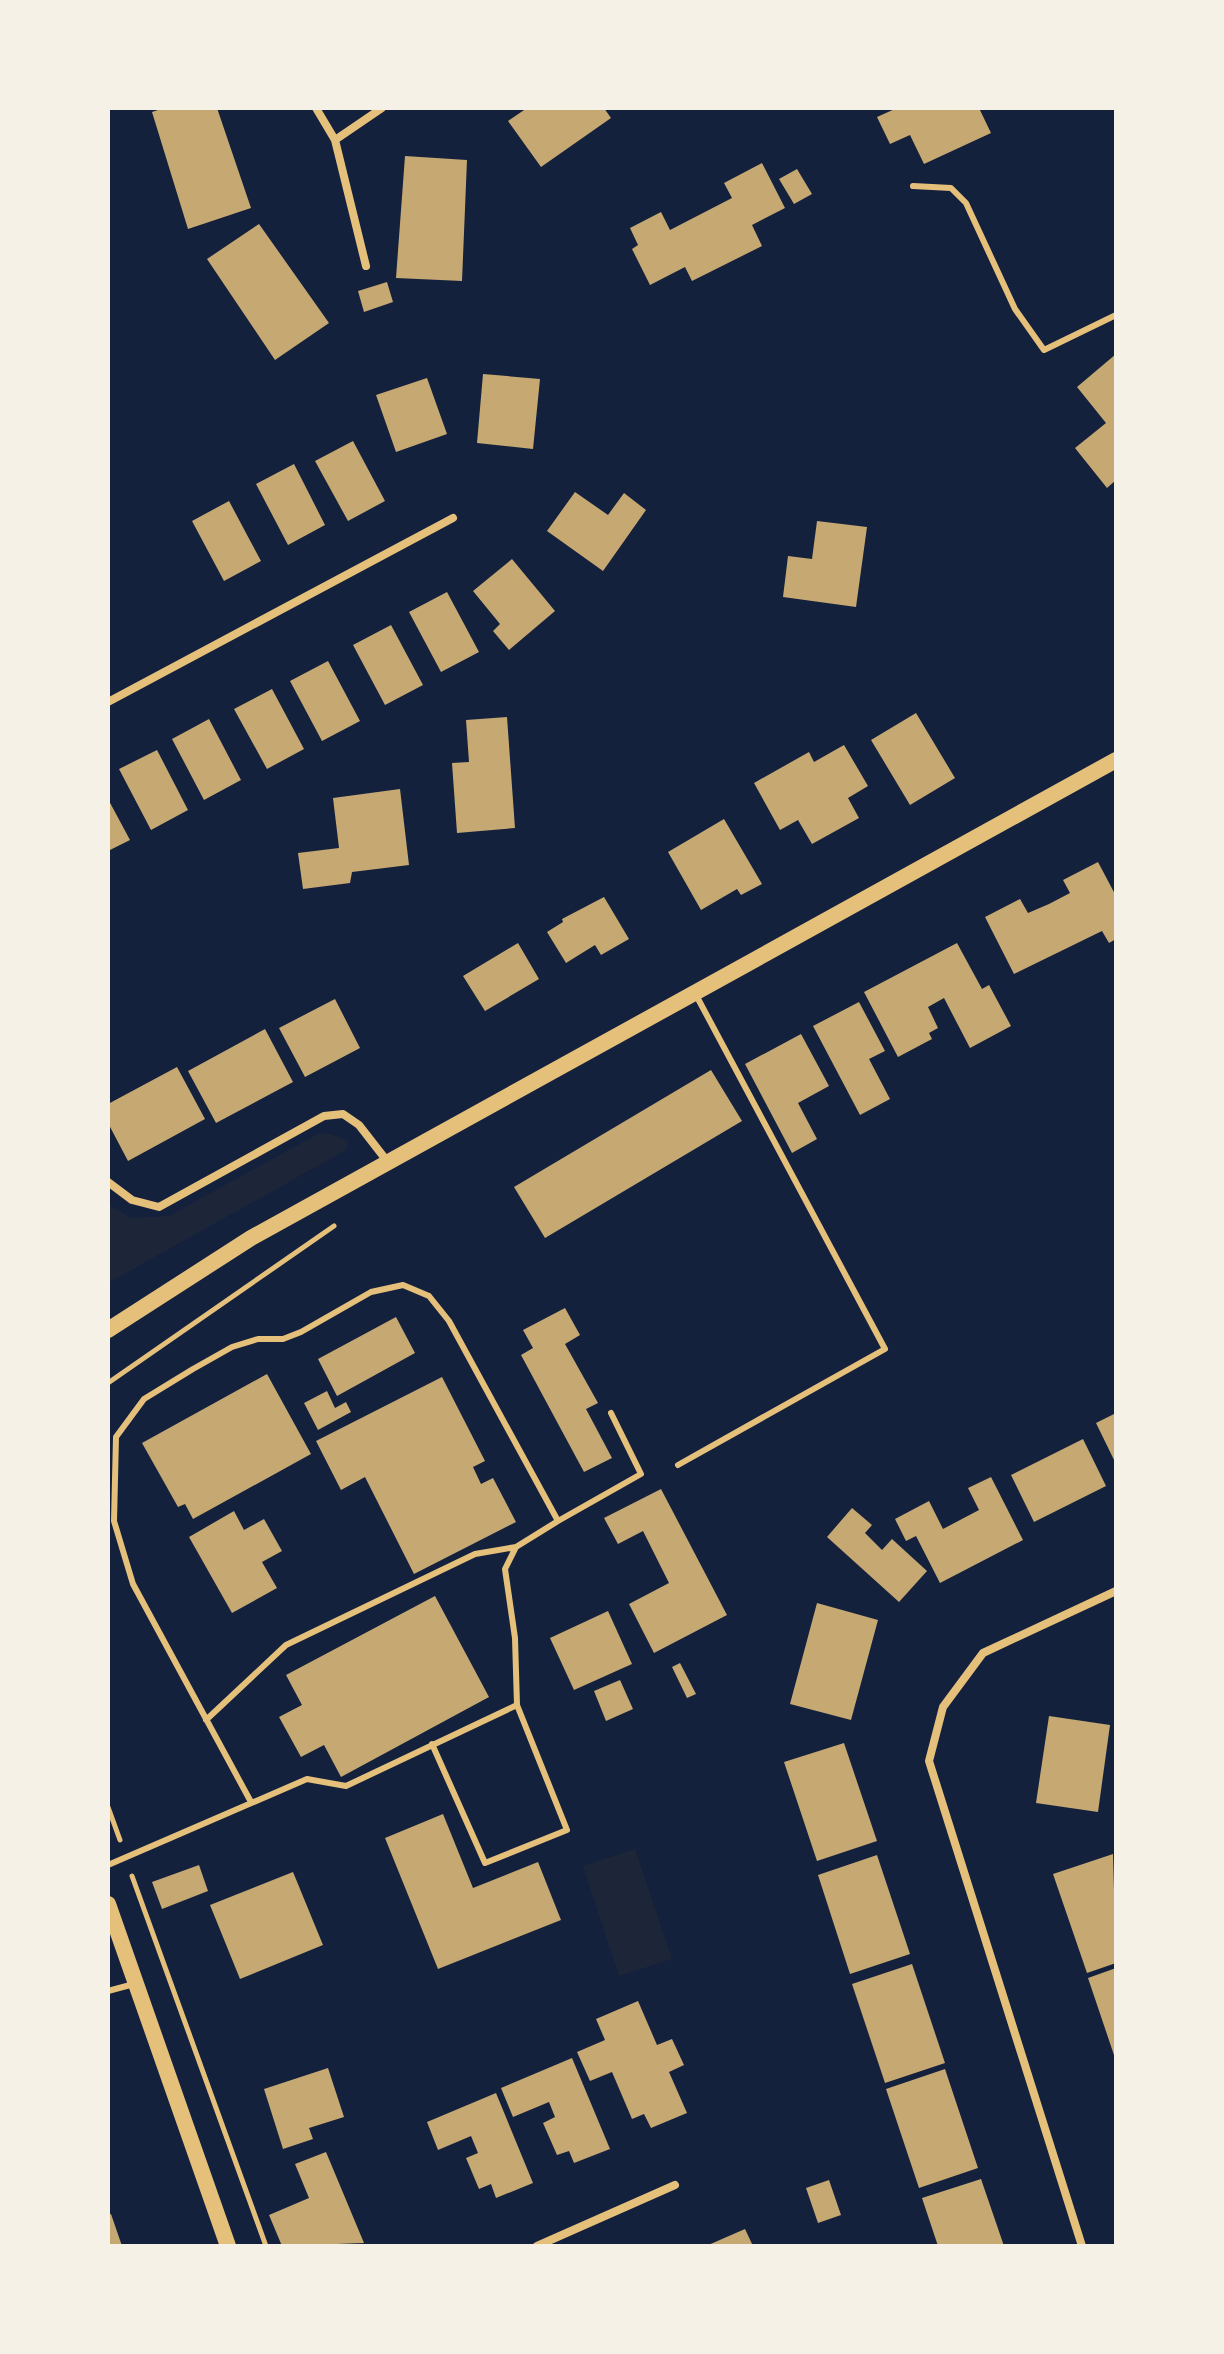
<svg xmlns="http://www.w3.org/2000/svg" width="1224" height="2354" viewBox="0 0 1224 2354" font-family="'Asap Condensed',sans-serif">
<rect width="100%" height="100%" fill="#14213d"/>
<path fill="#1d2539" d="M328 1133 348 1141 346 1150 108 1283V1204L131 1218 169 1216 318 1134Z
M635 1849 672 1959 619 1976 583 1866Z"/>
<path fill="#c6a872" d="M164 108H217L251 208 188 229 152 112Z
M527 108H604L611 118 541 167 508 121Z
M897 108H979L991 133 924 164 910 135 890 144 877 117Z
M405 156 467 160 462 281 396 278Z
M762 163 785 208 752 225 762 246 692 281 685 267 650 285 632 249 638 245 630 228 661 212 670 230 732 198 724 183Z
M797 169 812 194 794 204 779 179Z
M259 224 329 323 275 360 207 259Z
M387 282 393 302 364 312 358 291Z
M1116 354V480L1107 488 1075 448 1106 423 1077 387Z
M483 374 540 379 533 449 477 443Z
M427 378 447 434 396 452 376 395Z
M353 441 385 501 348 521 315 461Z
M294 464 325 525 288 545 256 484Z
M575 492 608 515 624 493 646 510 603 571 547 531Z
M229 501 261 561 224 581 192 521Z
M817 521 867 527 856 607 783 597 788 556 812 559Z
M512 559 555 611 509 650 493 631 500 624 473 591Z
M447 592 479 652 441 672 409 612Z
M391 625 423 685 385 705 353 645Z
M328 661 360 721 322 741 290 681Z
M272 689 304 749 267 769 234 709Z
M916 713 955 778 910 805 871 740Z
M507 717 515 828 457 833 452 763 469 762 466 720Z
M209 719 241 780 204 800 172 739Z
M844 745 868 786 848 798 859 818 812 844 798 820 780 830 754 783 809 752 814 762Z
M157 750 188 810 151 830 119 769Z
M400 789 409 865 352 872 350 883 303 889 298 853 339 848 333 798Z
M108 799 130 840 108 851Z
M724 819 762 884 741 895 737 889 701 910 668 852Z
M1098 862 1116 896V939L1109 943 1102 931 1014 974 985 917 1020 899 1028 913 1049 904 1070 893 1063 880Z
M604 897 629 939 601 955 595 945 566 963 547 932 563 922 562 919Z
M518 943 539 979 485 1011 463 976Z
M957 943 982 989 989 985 1011 1026 970 1048 944 998 928 1007 938 1028 929 1033 932 1039 898 1057 864 992Z
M335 999 360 1048 305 1077 279 1028Z
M859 1002 885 1051 869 1059 890 1099 860 1115 813 1026Z
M265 1029 293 1082 216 1123 188 1071Z
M801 1034 829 1086 798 1103 817 1139 792 1153 745 1064Z
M177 1067 205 1119 128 1161 108 1123V1104Z
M711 1070 742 1121 545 1238 514 1187Z
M565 1308 580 1335 565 1344 598 1403 586 1409 612 1458 584 1472 521 1355 533 1348 523 1330Z
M396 1317 415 1353 337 1396 318 1359Z
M267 1374 311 1454 193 1519 185 1504 178 1507 142 1443Z
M442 1377 485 1461 473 1467 481 1484 493 1478 516 1522 414 1574 365 1477 341 1490 316 1441Z
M327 1391 335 1408 346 1402 351 1412 318 1430 304 1403Z
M1116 1413V1464L1096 1423Z
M1083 1439 1106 1486 1034 1522 1011 1475Z
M991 1477 1023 1540 940 1583 916 1536 906 1541 895 1519 929 1501 943 1529 979 1510 968 1488Z
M661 1489 727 1615 654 1653 629 1604 669 1583 643 1531 618 1544 604 1518Z
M852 1508 872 1525 865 1533 882 1550 892 1539 927 1571 899 1602 827 1537Z
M234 1511 244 1530 264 1519 282 1551 262 1562 277 1588 232 1613 189 1537Z
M435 1596 489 1697 341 1777 324 1745 301 1757 279 1717 302 1705 286 1675Z
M817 1603 878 1620 851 1720 790 1704Z
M608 1611 632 1664 574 1690 550 1638Z
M680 1663 696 1694 687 1698 672 1667Z
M620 1680 633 1709 606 1721 594 1691Z
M1049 1716 1110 1725 1098 1812 1036 1803Z
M844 1743 877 1841 817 1861 784 1762Z
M443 1814 473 1888 538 1862 561 1920 438 1969 385 1838Z
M1113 1854 1116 1963 1087 1973 1053 1874Z
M877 1855 910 1954 850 1974 818 1875Z
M199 1865 208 1891 162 1909 152 1882Z
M293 1872 323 1945 240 1979 210 1905Z
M912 1964 945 2063 885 2083 852 1984Z
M1116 1968V2058H1115L1088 1978Z
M638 2001 657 2045 672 2039 684 2065 669 2072 687 2113 651 2128 644 2114 632 2119 612 2072 590 2081 577 2052 605 2040 596 2019Z
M572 2058 610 2149 574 2163 569 2151 557 2155 543 2123 555 2117 549 2102 513 2117 501 2088Z
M328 2068 344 2117 309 2128 313 2139 283 2149 264 2089Z
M945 2069 978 2168 919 2188 886 2089Z
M496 2093 533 2183 496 2198 491 2184 479 2189 466 2158 478 2153 471 2136 438 2150 427 2122Z
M326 2152 364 2243 282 2246 269 2215 309 2198 295 2164Z
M981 2179 1004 2246H938L922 2198Z
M829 2180 841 2215 818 2223 806 2188Z
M111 2214 122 2246H108V2215Z
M745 2229 753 2246H706Z"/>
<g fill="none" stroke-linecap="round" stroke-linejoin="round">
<path stroke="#e5c07b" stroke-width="5" d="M108 1383 334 1226
M108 1807 120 1840
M132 1876 266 2246"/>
<path stroke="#e5c07b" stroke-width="6" d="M913 186 951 188 966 203 1015 309 1044 350 1116 315
M678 1465 885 1349 696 995
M558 1521 641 1474 611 1413
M206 1720 286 1645 475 1554 516 1547
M251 1802 133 1584 114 1521 116 1437 144 1399 193 1369 232 1347 258 1339H283L301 1332 371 1292 403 1285 429 1296 449 1321 558 1521 516 1547 505 1569 515 1638 517 1705 567 1830 485 1863 432 1744
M108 1865 307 1779 346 1786 517 1705
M108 1991 134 1984"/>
<path stroke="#e5c07b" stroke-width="8" d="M316 108 335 140 366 266
M335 140 382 108
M108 702 453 518
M108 1182 132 1200 159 1207 324 1116 343 1114 359 1125 387 1161
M537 2246 675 2185
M1082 2246 929 1761 943 1707 983 1653 1116 1591"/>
<path stroke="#e5c07b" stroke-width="16" d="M108 1330 251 1238 1116 760
M108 1904 228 2246"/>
</g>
<rect width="1224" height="2354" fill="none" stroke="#f6f1e7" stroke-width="220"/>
</svg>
